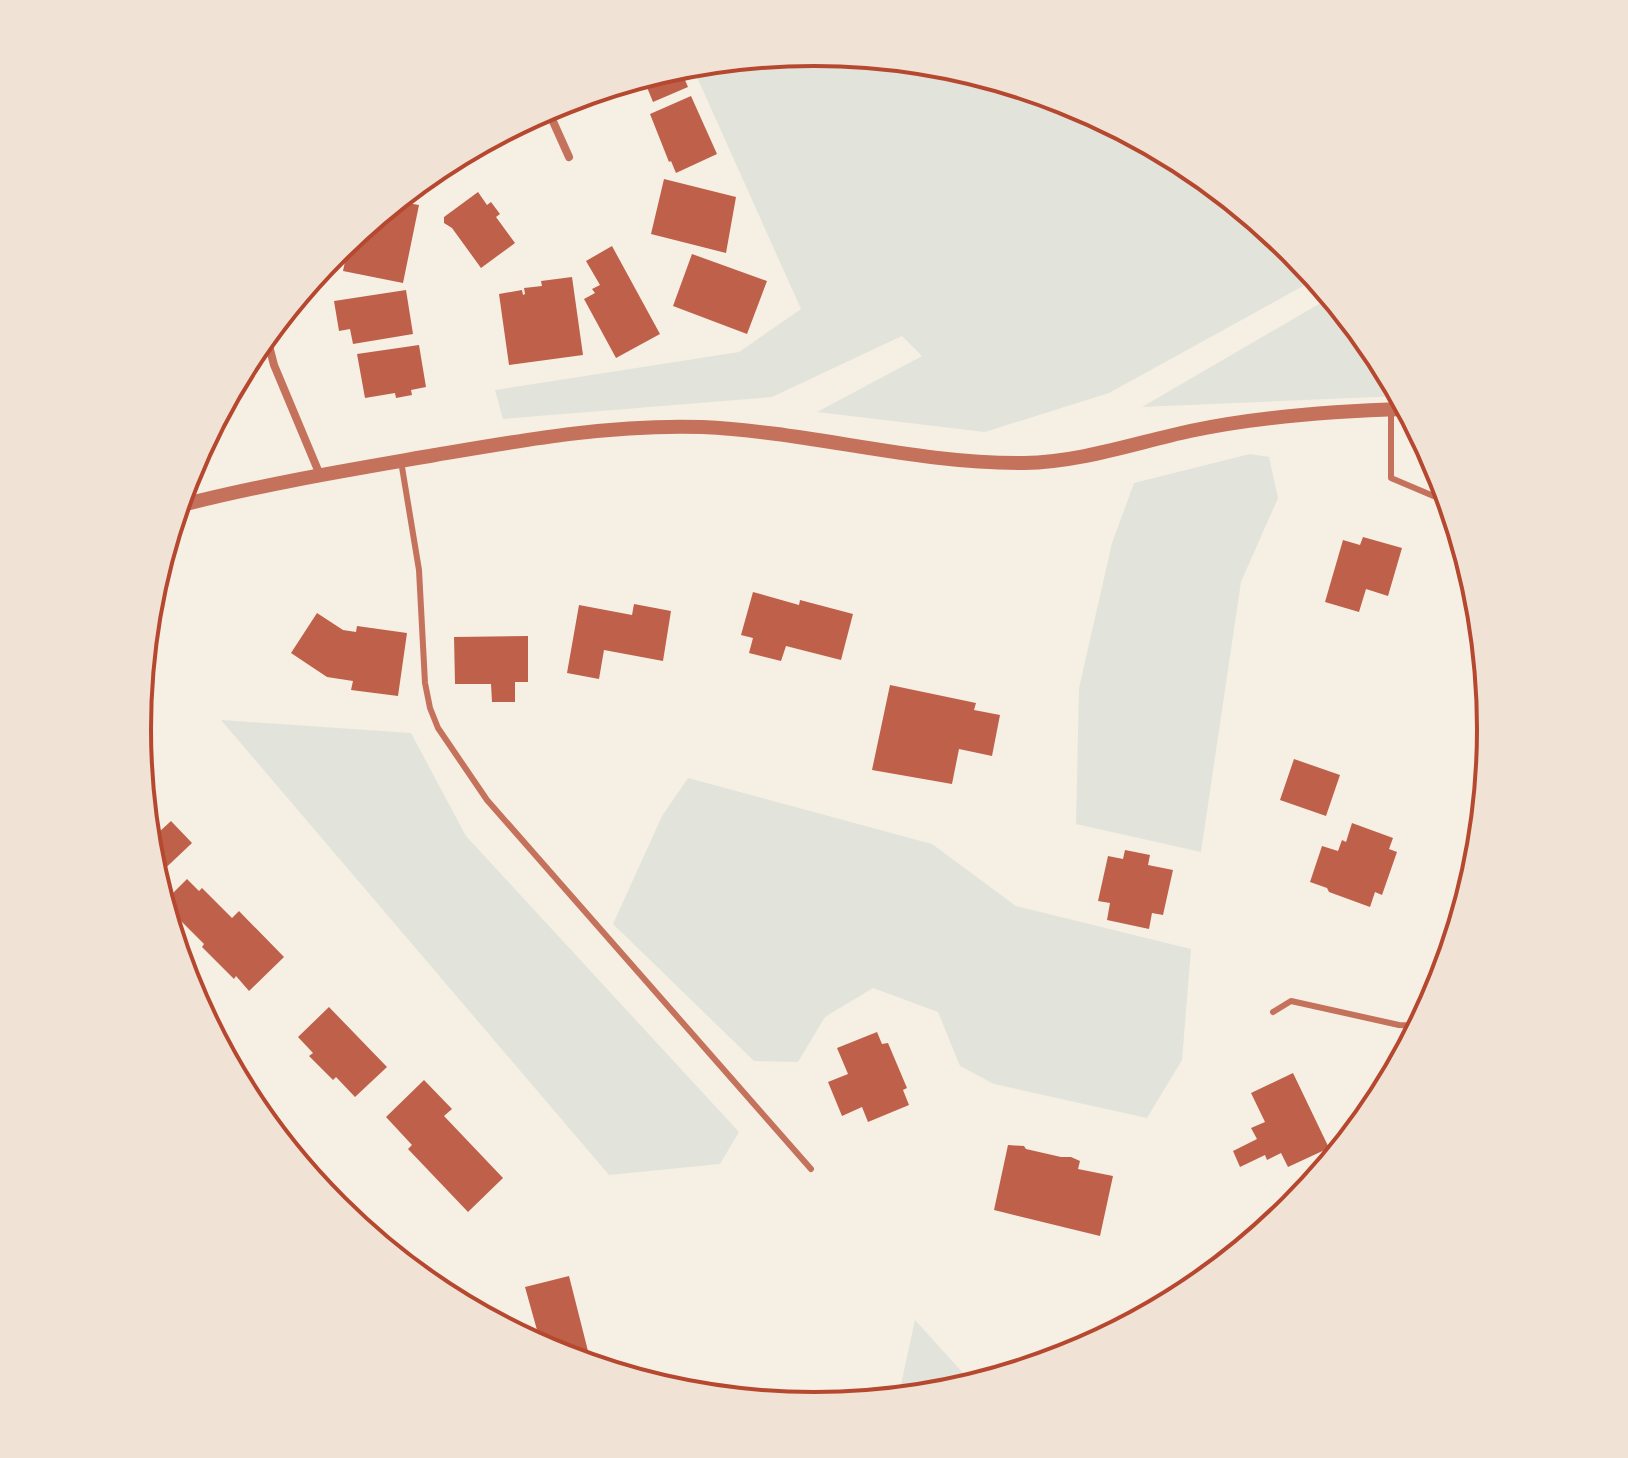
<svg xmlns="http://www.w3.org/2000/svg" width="1628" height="1458" viewBox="0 0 1628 1458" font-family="'Fira Sans',sans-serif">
<rect width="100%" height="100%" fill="#f6efe4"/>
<path fill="#e2e4dc" d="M814 52 947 65 1073 104 1190 166 1293 251 1316 279 1109 393 985 432 817 412 922 356 902 336 772 397 503 419 495 390 739 352 801 309 691 64Z
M1331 297 1377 353 1400 396 1142 407Z
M1250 454 1269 457 1278 498 1241 582 1201 852 1076 824 1079 688 1112 543 1134 483Z
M221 720 411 733 466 836 739 1132 720 1164 609 1175Z
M688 778 932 844 1016 906 1191 949 1182 1060 1147 1118 994 1084 960 1066 938 1012 873 988 825 1017 798 1062 754 1061 613 924 662 816Z
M915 1320 974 1385 946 1393 898 1398Z"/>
<path fill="#bf614a" d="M679 66 688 87 653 102 644 80 636 84 634 79Z
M691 96 717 154 676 173 671 161 669 162 650 114Z
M664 179 736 197 726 253 651 234Z
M478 192 487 205 491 202 500 214 496 217 515 243 481 268 452 228 444 223V217Z
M396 201 419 205 403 283 343 271 350 238 355 239 357 233Z
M612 246 660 334 616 358 584 299 595 293 592 289 600 285 586 261Z
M692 254 767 281 747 334 673 306Z
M572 277 583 355 509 365 499 294 522 290 523 295 525 294 524 288 542 286 541 281Z
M406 290 413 334 353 344 350 329 339 331 334 301Z
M419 345 426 387 411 390 412 395 396 398 395 393 365 398 357 354Z
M1363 537 1402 548 1388 596 1366 589 1359 612 1325 602 1343 540 1360 545Z
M753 592 799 605 800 600 853 614 841 660 786 646 781 661 749 653 753 638 741 635Z
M634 604 671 611 663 661 604 650 599 679 567 673 579 605 632 615Z
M317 613 343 630 356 632 357 626 407 633 398 696 351 690 353 681 327 677 291 653Z
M528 636V682H515V702H492L491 684H455L454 637Z
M890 685 976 703 974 710 1000 715 992 756 959 749 952 784 872 770Z
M1294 759 1340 775 1326 816 1280 800Z
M146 819 158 833 171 821 192 843 155 878 150 861Z
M1352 823 1393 838 1389 849 1397 852 1382 895 1375 892 1370 907 1329 892 1327 888 1310 882 1322 846 1338 851 1342 840 1346 842Z
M1125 850 1150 855 1148 865 1173 870 1163 915 1152 913 1149 929 1107 920 1110 903 1098 901 1108 856 1123 859Z
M187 879 199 891 202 888 232 918 239 911 284 957 249 991 236 976 234 979 202 947 204 944 174 914 177 911 166 900Z
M329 1007 387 1067 355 1097 336 1077 333 1080 309 1056 313 1053 298 1037Z
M877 1032 882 1044 888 1043 907 1088 903 1090 909 1105 868 1122 862 1107 842 1116 828 1082 848 1074 837 1048Z
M1293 1073 1329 1148 1288 1167 1281 1153 1267 1160 1265 1155 1240 1167 1233 1151 1257 1139 1251 1128 1265 1122 1251 1093Z
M424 1080 452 1109 444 1116 503 1178 468 1212 408 1149 412 1145 386 1117Z
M1008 1145 1024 1146 1026 1149 1061 1157H1071L1080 1161 1078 1169 1113 1176 1100 1236 994 1210Z
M569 1276 589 1355 571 1359 542 1348 525 1287Z
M835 1391 846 1403 820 1405Z"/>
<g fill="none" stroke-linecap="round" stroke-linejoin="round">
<path stroke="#c5725c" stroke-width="6" d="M1391 409V478L1450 503
M401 461 419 570 425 683 430 708 438 728 487 800 811 1169
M1273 1012 1291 1001 1399 1025 1419 1026"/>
<path stroke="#c5725c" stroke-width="8" d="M547 108 569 157
M266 334 274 365 320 475
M273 1132 390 1252"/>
<path stroke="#c5725c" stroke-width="14" d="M178 506C263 484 349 470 435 455 523 440 612 424 702 427 810 432 916 464 1024 463 1081 462 1135 443 1190 431 1260 416 1335 411 1407 409"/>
</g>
<path d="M0 0H1628V1458H0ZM151 729a663 663 0 1 1 1326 0a663 663 0 1 1-1326 0Z" fill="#f1e2d6" fill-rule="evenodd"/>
<path fill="none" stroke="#b5482f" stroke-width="4" d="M151 729a663 663 0 1 1 1326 0a663 663 0 1 1-1326 0Z"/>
</svg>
